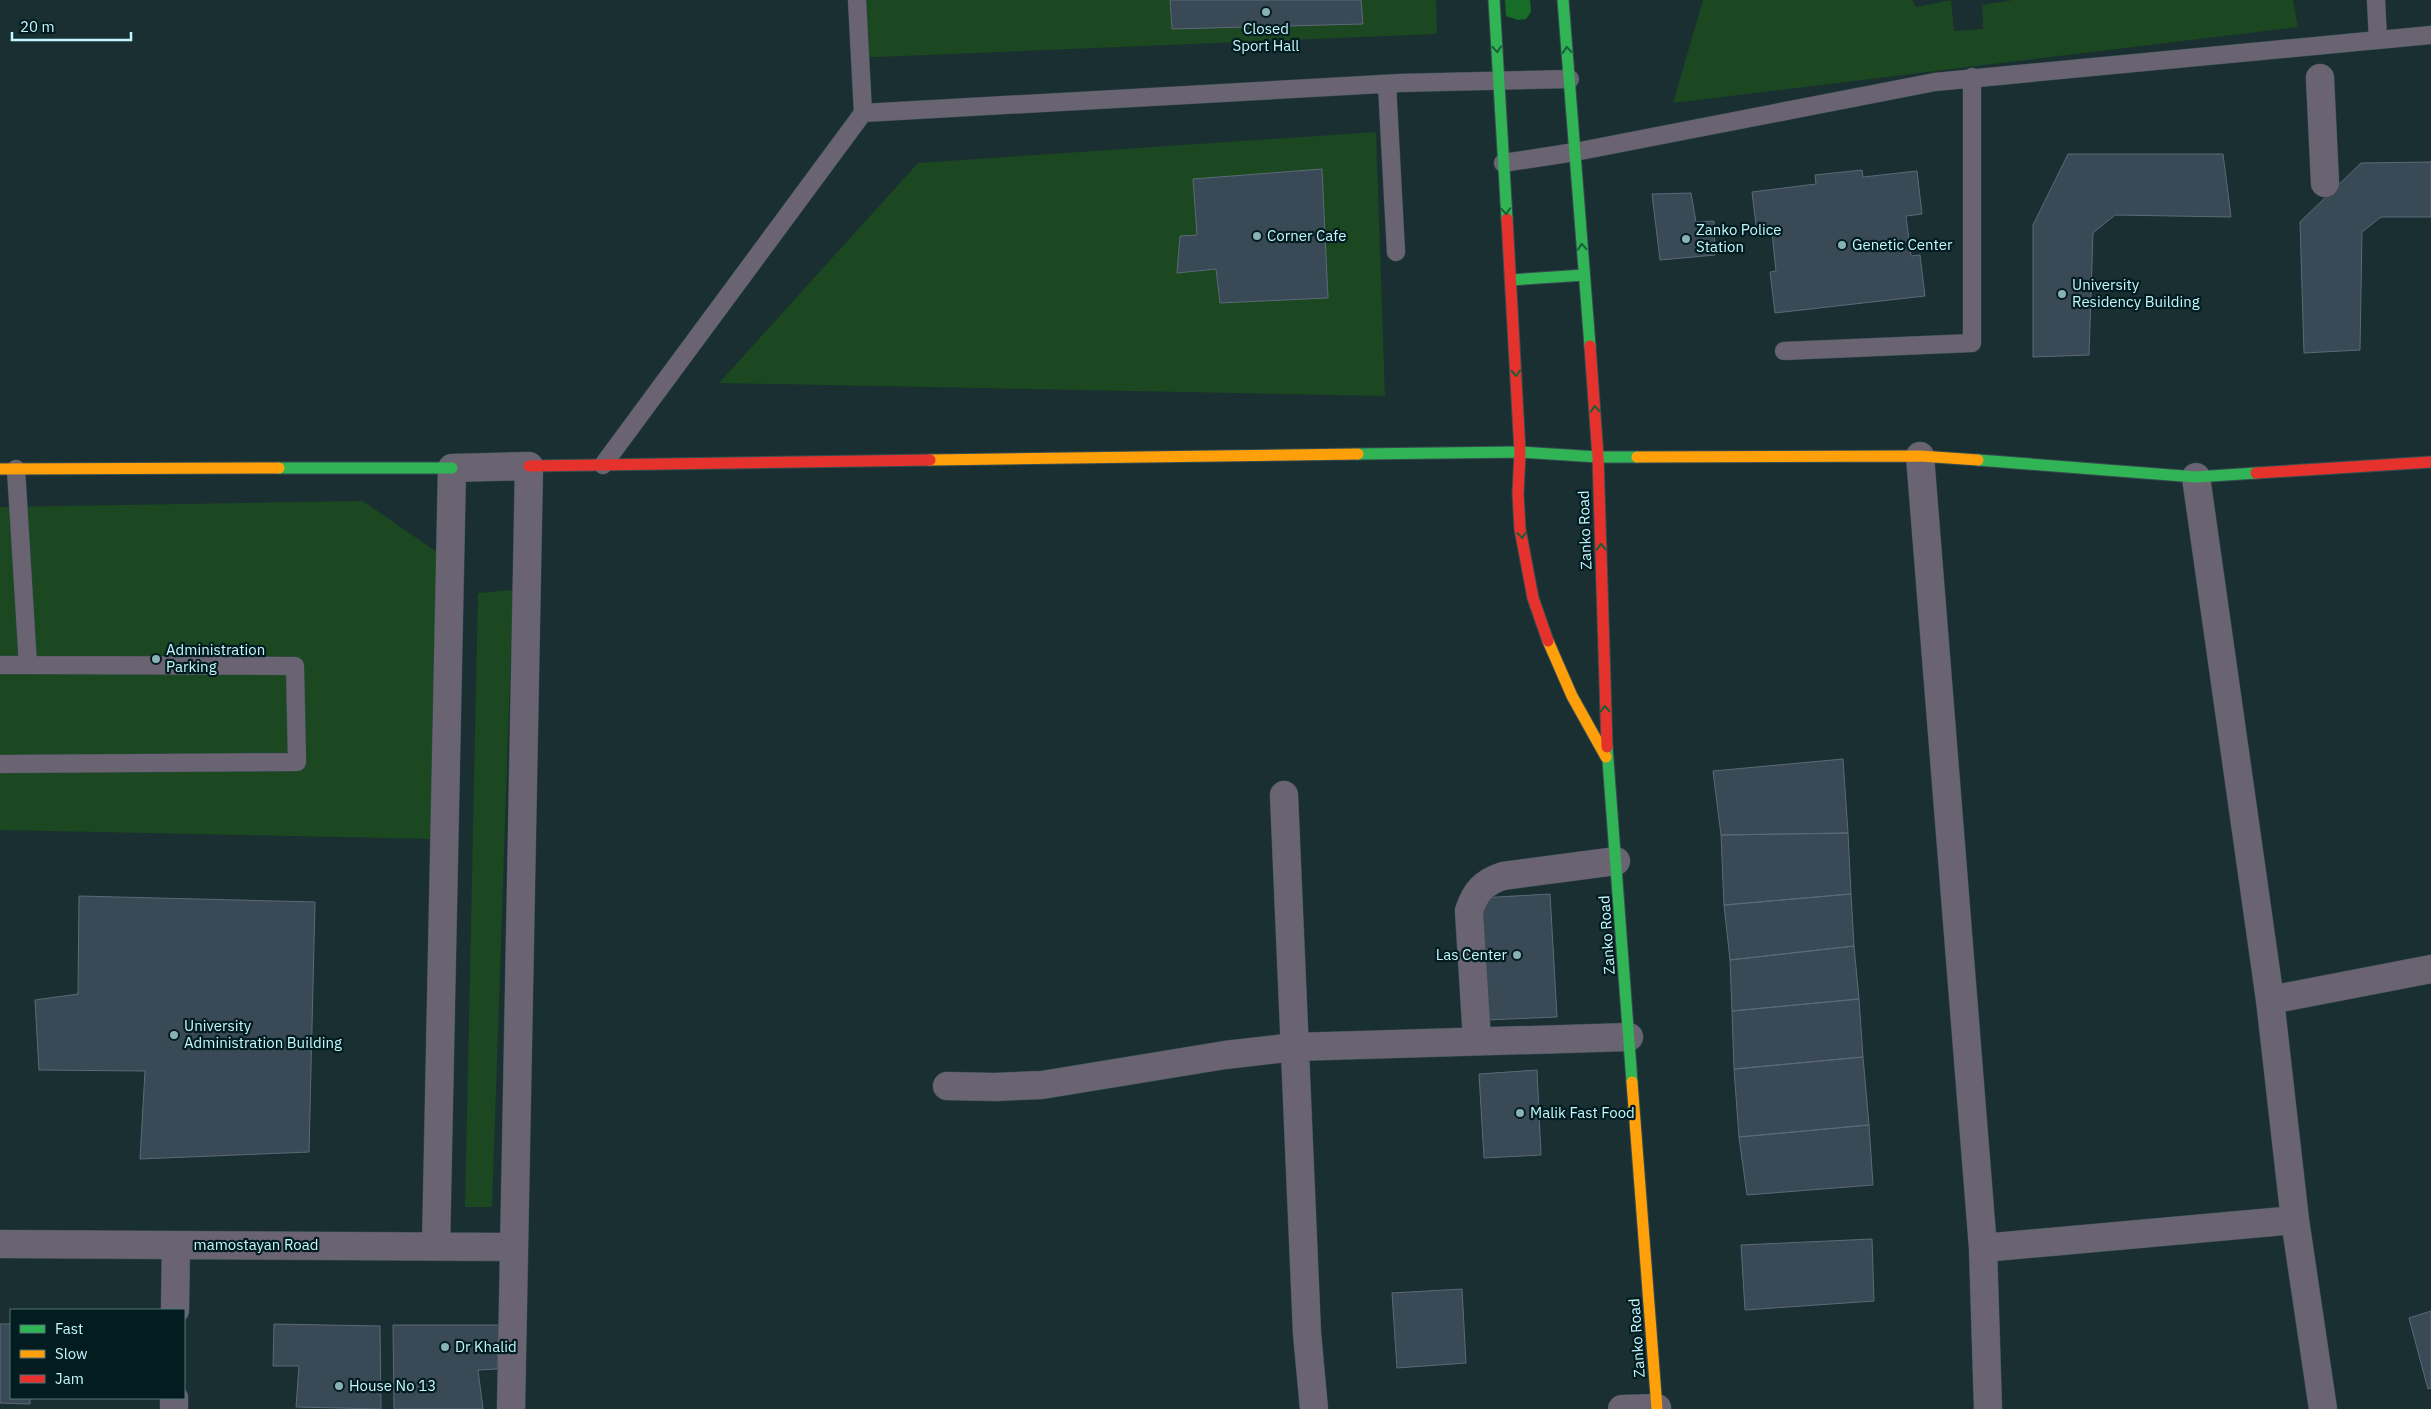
<svg xmlns="http://www.w3.org/2000/svg" width="2431" height="1409" viewBox="0 0 2431 1409" font-family="'IBM Plex Sans',sans-serif">
<rect width="100%" height="100%" fill="#1a2f31"/>
<path fill="#1b4721" d="M849 0H1436L1437 34 853 58Z
M1703 0H1912L1916 7 1951 0 1954 31 1983 29 1982 5 2013 0H2293L2298 27 1673 103Z
M1376 132 1385 396 719 383 918 163Z
M363 501 438 553 434 839 0 830V507Z
M513 590 492 1207H465L478 593Z"/>
<path fill="#176c27" d="M1505 0H1530L1531 12 1526 19 1518 20 1506 16Z"/>
<path fill="#3a4956" stroke="#5b6a78" d="M1170 0H1361L1363 24 1172 29Z
M2068 154H2223L2231 217 2115 215 2093 233 2089 355 2033 357V225Z
M2431 162V217H2381L2362 232 2360 350 2304 353 2300 222 2361 163Z
M1322 169 1328 298 1220 303 1216 269 1177 273 1180 236 1197 235 1193 179Z
M1862 170 1863 177 1917 171 1922 214 1906 216 1911 256 1920 255 1925 296 1775 313 1770 272 1776 271 1772 233 1757 234 1752 192 1816 184 1815 175Z
M1691 193 1696 222 1714 221 1715 255 1660 260 1652 194Z
M1843 759 1848 833 1721 835 1713 771Z
M1848 833 1851 894 1724 905 1721 835Z
M1550 894 1557 1017 1486 1020 1480 898Z
M1851 894 1854 946 1730 960 1724 905Z
M79 896 315 902 309 1152 140 1159 145 1071 39 1070 35 1000 78 994Z
M1854 946 1859 999 1732 1011 1730 960Z
M1859 999 1863 1057 1734 1069 1732 1011Z
M1863 1057 1869 1125 1739 1137 1734 1069Z
M1537 1070 1541 1155 1484 1158 1479 1074Z
M1869 1125 1873 1185 1747 1195 1739 1137Z
M1872 1239 1874 1301 1745 1310 1741 1245Z
M1462 1289 1466 1363 1397 1368 1392 1293Z
M2431 1311V1388L2428 1389 2409 1318Z
M0 1324H11V1398H30V1404L0 1403Z
M274 1324 380 1326 381 1409 296 1407 299 1366H273Z
M393 1325H499L497 1369 478 1370 483 1409H394Z"/>
<g fill="none" stroke-linecap="round" stroke-linejoin="round">
<defs>
<path id="lane" d="M857 0 863 113
M2376 0 2378 40
M1387 84 1396 252
M1503 163 1575 152 1935 82 2431 35
M1784 351 1972 343V77
M603 465 863 113 1400 83 1570 79
M0 665H28L16 469
M0 764 297 762 295 666 28 665"/>
<path id="street" d="M2320 78 2325 183
M1920 456 1983 1248 1988 1409
M2196 477 2270 1000 2295 1220 2323 1409
M1284 795 1307 1333 1314 1409
M2270 1000 2431 969
M1477 1040 1469 911C1475 892 1484 882 1503 876L1616 861
M947 1086 995 1087 1042 1085 1225 1055 1294 1047 1629 1037
M0 1244 513 1247
M436 1246 452 468 529 466 511 1409
M1983 1248 2295 1220
M175 1310 176 1245
M174 1409V1398
M1622 1409 1657 1408"/>
<path id="fast" d="M1494 0 1507 219
M1563 0 1590 346
M1511 280 1584 275
M1358 454 1520 452 1598 457H1637
M1978 460 2196 477 2256 473
M279 468H452
M1607 747 1632 1082"/>
<path id="slow" d="M1637 457 1920 456 1978 460
M930 460 1358 454
M0 469 279 468
M1548 641 1572 696 1606 757
M1632 1082 1657 1409"/>
<path id="jam" d="M1507 219 1520 452 1518 494 1520 529 1533 598 1548 641
M1590 346 1598 457 1607 747
M529 466 930 460
M2256 473 2431 462"/>
</defs>
<use href="#lane" stroke="#374d50" stroke-width="19"/>
<use href="#street" stroke="#374d50" stroke-width="29"/>
<use href="#fast" stroke="#374d50" stroke-width="13"/>
<use href="#slow" stroke="#374d50" stroke-width="13"/>
<use href="#jam" stroke="#374d50" stroke-width="13"/>
<use href="#lane" stroke="#6a6472" stroke-width="18"/>
<use href="#street" stroke="#6a6472" stroke-width="28"/>
<use href="#fast" stroke="#30b455" stroke-width="11"/>
<use href="#slow" stroke="#ff9f0a" stroke-width="11"/>
<use href="#jam" stroke="#e5322d" stroke-width="11"/>
</g>
<defs><path id="oneway-chevron" d="M-2-3.5L2.5 0L-2 3.5" fill="none" stroke-width="1.6" stroke-linecap="round" stroke-linejoin="round" transform="scale(1.25)"/></defs>
<g stroke="#176037">
<use href="#oneway-chevron" transform="translate(1497 49) rotate(86)"/>
<use href="#oneway-chevron" transform="translate(1567 50) rotate(-95)"/>
<use href="#oneway-chevron" transform="translate(1506 211) rotate(86)"/>
<use href="#oneway-chevron" transform="translate(1582 247) rotate(-94)"/>
<use href="#oneway-chevron" transform="translate(1516 373) rotate(87)"/>
<use href="#oneway-chevron" transform="translate(1595 409) rotate(-94)"/>
<use href="#oneway-chevron" transform="translate(1522 535) rotate(84)"/>
<use href="#oneway-chevron" transform="translate(1601 547) rotate(-92)"/>
<use href="#oneway-chevron" transform="translate(1605 709) rotate(-92)"/>
</g>
<g fill="#88b2b6" stroke="#031c1f" stroke-width="2">
<circle cx="1266" cy="12" r="5"/>
<circle cx="1257" cy="236" r="5"/>
<circle cx="1686" cy="239" r="5"/>
<circle cx="1842" cy="245" r="5"/>
<circle cx="2062" cy="294" r="5"/>
<circle cx="156" cy="659" r="5"/>
<circle cx="1517" cy="955" r="5"/>
<circle cx="174" cy="1035" r="5"/>
<circle cx="1520" cy="1113" r="5"/>
<circle cx="445" cy="1347" r="5"/>
<circle cx="339" cy="1386" r="5"/>
</g>
<g text-anchor="middle" stroke-width="4.5" stroke-linejoin="round" paint-order="stroke">
<g font-size="15" fill="#c3f8fe" stroke="#031c1f" text-anchor="start">
<text x="1266" y="34" text-anchor="middle">Closed<tspan x="1266" dy="17">Sport Hall</tspan></text>
<text x="1696" y="235">Zanko Police<tspan x="1696" dy="17">Station</tspan></text>
<text x="1267" y="241">Corner Cafe</text>
<text x="1852" y="250">Genetic Center</text>
<text x="2072" y="290">University<tspan x="2072" dy="17">Residency Building</tspan></text>
<text x="166" y="655">Administration<tspan x="166" dy="17">Parking</tspan></text>
<text x="1507" y="960" text-anchor="end">Las Center</text>
<text x="184" y="1031">University<tspan x="184" dy="17">Administration Building</tspan></text>
<text x="1530" y="1118">Malik Fast Food</text>
<text x="455" y="1352">Dr Khalid</text>
<text x="349" y="1391">House No 13</text>
</g>
<g font-size="15" fill="#c3f8fe" stroke="#031c1f">
<text transform="translate(1585 530) rotate(-92)" y="5">Zanko Road</text>
<text transform="translate(1607 935) rotate(-94)" y="5">Zanko Road</text>
<text x="256" y="1250">mamostayan Road</text>
<text transform="translate(1637 1338) rotate(-94)" y="5">Zanko Road</text>
</g>
</g>
<rect x="10" y="1309" width="175" height="90" fill="#031c1f" stroke="#507478"/>
<rect x="20" y="1325" width="25" height="8" fill="#30b455" stroke="#507478"/>
<text x="55" y="1334" font-size="15" fill="#c3f8fe">Fast</text>
<rect x="20" y="1350" width="25" height="8" fill="#ff9f0a" stroke="#507478"/>
<text x="55" y="1359" font-size="15" fill="#c3f8fe">Slow</text>
<rect x="20" y="1375" width="25" height="8" fill="#e5322d" stroke="#507478"/>
<text x="55" y="1384" font-size="15" fill="#c3f8fe">Jam</text>
<path d="M12 32v8h119v-8" fill="none" stroke="#c3f8fe" stroke-width="2.5"/>
<text x="20" y="32" font-size="15" fill="#c3f8fe" stroke="#031c1f" stroke-width="4" paint-order="stroke">20 m</text>
</svg>
